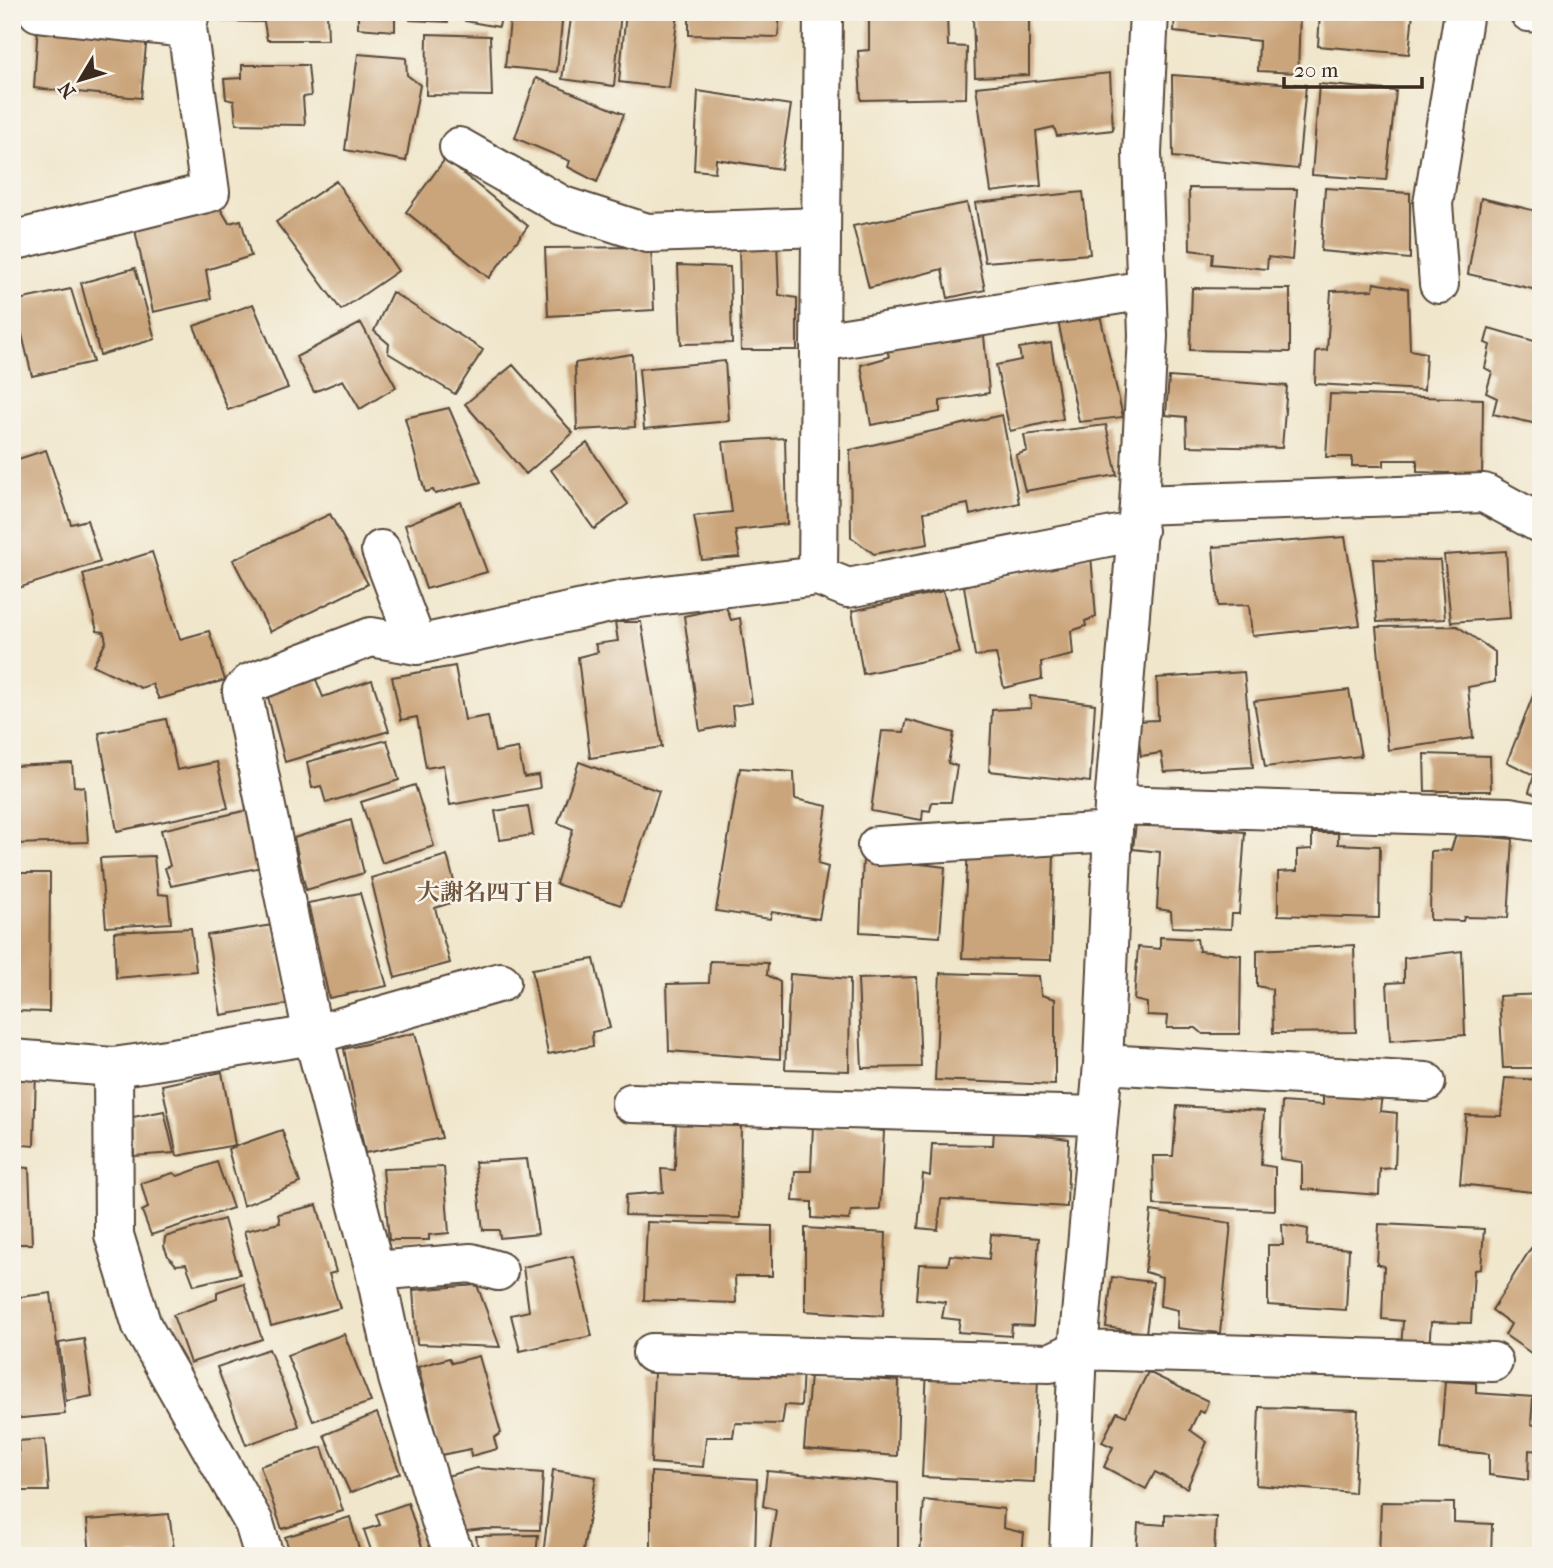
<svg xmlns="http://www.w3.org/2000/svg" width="1553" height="1568" viewBox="0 0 1553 1568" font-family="'IM FELL French Canon','Noto Serif JP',serif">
<rect width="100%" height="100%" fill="#f7f3e8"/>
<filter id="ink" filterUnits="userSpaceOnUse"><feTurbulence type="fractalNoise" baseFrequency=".0143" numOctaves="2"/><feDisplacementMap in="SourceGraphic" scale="14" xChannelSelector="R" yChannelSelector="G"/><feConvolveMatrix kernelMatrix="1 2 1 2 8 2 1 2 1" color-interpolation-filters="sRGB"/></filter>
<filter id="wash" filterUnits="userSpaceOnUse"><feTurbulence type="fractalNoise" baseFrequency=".00686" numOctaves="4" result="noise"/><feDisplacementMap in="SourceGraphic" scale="28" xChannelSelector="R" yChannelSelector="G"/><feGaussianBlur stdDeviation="1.57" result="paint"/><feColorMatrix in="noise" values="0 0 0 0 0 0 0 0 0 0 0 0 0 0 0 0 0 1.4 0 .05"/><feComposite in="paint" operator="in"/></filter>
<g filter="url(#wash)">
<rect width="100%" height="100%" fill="#f0e6cb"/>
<g id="blocks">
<path fill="#caa47a" d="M221 12H327L328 40H267L264 22 221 21Z
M358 12H395V31L358 28Z
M411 12H449L448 22 410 20Z
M466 12H502L499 27 465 21Z
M511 12H563L557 72 505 67Z
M572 12H621L614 86 562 79Z
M626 12H678L669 88 619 82Z
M689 12H780L778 37 689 35Z
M869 12H947L948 46 967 47 966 98 861 100 858 51 869 50Z
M987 12H1029V75L975 77 973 16 987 14Z
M1175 12H1300L1298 73 1258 71 1259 41 1174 32Z
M1320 12H1413L1409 54 1318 46Z
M38 22 147 35 141 98 34 88Z
M427 34 490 36 492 96 426 95Z
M358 54 406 58 407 75 420 85 406 161 345 150Z
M242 65H308L311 96 303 97 305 125 236 124 234 101 226 99 224 79 242 78Z
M1110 73 1113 130 1057 136 1054 127 1036 131 1041 186 991 192 976 87Z
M1172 75 1306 85 1298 169 1173 157Z
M536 78 624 114 597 182 568 167 570 161 515 138Z
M1319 84 1396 91 1386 180 1312 175Z
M698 91 791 105 781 169 716 159 715 172 694 170Z
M445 159 528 226 489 278 406 212Z
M336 181 398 271 341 310 276 222Z
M1189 188 1297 189 1292 260 1268 257 1267 269 1212 264 1213 253 1190 250Z
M1325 188 1410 193V259L1321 251Z
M1083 192 1090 254 985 262 975 203Z
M1481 198 1541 212V291L1468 274Z
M967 203 985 290 948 298 942 269 869 288 853 226Z
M220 208 229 223 241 220 251 256 206 270 211 299 153 312 135 230Z
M739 240H777L779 295 797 298V350H741Z
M651 247 654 310 548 316 545 248Z
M678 265 730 267 732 343 681 344Z
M135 268 155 339 100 355 81 283Z
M1374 283 1408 289 1410 350 1426 353 1424 390 1315 384 1316 351 1327 350 1331 291 1373 290Z
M1192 288 1290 289V352L1190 350Z
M71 289 93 362 32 376 14 301Z
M392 292 483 350 455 394 388 353 389 344 374 331Z
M253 304 288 388 228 410 194 326Z
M1100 315 1123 417 1079 422 1058 321Z
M361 323 396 387 360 409 343 380 314 392 296 357Z
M983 324 989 393 940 401V412L871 425 861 365 889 357 885 342Z
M1489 328 1541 343V425L1493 414 1497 398 1486 393 1492 372 1485 368 1490 345 1485 343Z
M1051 343 1063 419 1010 431 996 365 1021 360 1019 348Z
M632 354 635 427 577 430 575 363Z
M725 361 729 421 644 429 639 369Z
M513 365 573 433 526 474 465 404Z
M1169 377 1287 386 1282 448 1187 446 1186 417 1166 415Z
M1330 394 1483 399 1482 479 1448 478 1449 473 1417 472V460H1384V466H1352V457H1326Z
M449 408 481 482 435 494 433 490 425 492 405 418Z
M1002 415 1019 503 970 515 968 504 924 512 928 544 874 554 851 537 850 450Z
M1106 425 1117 475 1025 491 1016 455 1027 451 1024 435Z
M785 438 787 524 735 530 740 557 702 560 694 516 732 512 723 442Z
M587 443 628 504 594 529 551 470Z
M46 450 71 524 87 520 100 562 12 590V461Z
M461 502 487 572 426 589 405 525Z
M330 514 368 584 270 632 233 560Z
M1345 537 1360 625 1252 636 1249 605 1218 606 1213 547Z
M1506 551 1510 618 1451 622 1444 555Z
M152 552 180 639 209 631 225 680 159 699 152 684 141 688 93 665 106 642 104 632 97 631 83 574Z
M1091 555 1096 617 1085 621 1086 626 1071 631 1073 655 1041 662 1042 679 1004 688 996 654 975 656 964 586Z
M1373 559 1440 560 1445 619 1377 622Z
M943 591 960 653 863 674 852 611Z
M726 607 731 620 740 618 752 703 732 706 734 724 700 731 684 616Z
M615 622H641L662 747 590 758 578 657 598 652 595 644 618 641Z
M1457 626 1495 652V682L1468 687 1473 738 1388 750 1376 627Z
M455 666 465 720 488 716 495 752 518 748 524 777 538 775 540 788 450 805 443 765 426 768 417 717 401 720 392 677Z
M1244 672 1253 767 1164 772 1161 753 1141 756 1136 721 1158 720 1157 678Z
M315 677 323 697 372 680 389 731 285 762 267 693Z
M1536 688 1541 690V797L1529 792 1534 775 1507 762Z
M1349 690 1361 756 1265 767 1254 701Z
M1030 696 1095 704 1090 782 989 771 992 710 1031 708Z
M166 719 177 770 217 762 228 808 117 831 99 733Z
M907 720 954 733 948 763 957 766 951 802H932L930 811 923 810 922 820 871 811 882 731 904 732Z
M387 740 399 780 326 803 321 786 312 788 307 762Z
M1424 754 1490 756 1491 791H1425Z
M579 762 659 791 621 905 556 884 573 829 558 823Z
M72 763 74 786 84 787 88 842 12 844V766Z
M740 768 794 772 795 799 827 806 818 864 828 867 819 919 772 912 770 919 716 911Z
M415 785 434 846 382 863 361 802Z
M528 806 533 835 500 840 495 811Z
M248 810 262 867 171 886 165 868 170 866 161 830Z
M351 820 364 873 306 890 294 838Z
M1136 823 1245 832 1239 914H1232L1231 929 1172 927 1171 911 1157 909 1160 852 1133 849Z
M1312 833H1338V844L1380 846 1379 918 1278 915V872L1297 871V850L1312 849Z
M1456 834 1513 839 1508 918 1464 917 1463 921 1430 920 1431 851 1451 850Z
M968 848 1054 852 1051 960 962 958Z
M447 855 459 900 435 908 450 963 395 978 371 878Z
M154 856 158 894 168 895 171 923 106 927 100 858Z
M863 857 945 867 940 937 860 932Z
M12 873H50L49 1012 12 1011Z
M360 893 387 986 329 998 308 903Z
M273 925 289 1004 221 1015 207 935Z
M191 928 196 971 116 978 114 932Z
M1160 937 1197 939 1199 951 1241 955 1240 1034H1203L1196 1028H1167L1168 1016 1147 1015V1003L1134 1000 1138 947 1160 949Z
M1354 945 1356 1032 1273 1033 1272 989 1257 986V950Z
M1462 951 1465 1035 1390 1041 1387 983 1404 982V958Z
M594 959 610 1028 592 1032 593 1046 548 1054 532 969Z
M710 961 768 963 767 975 780 982V1059L669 1051 667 984 709 983Z
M940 973 1039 976 1041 995 1055 999V1085L935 1080Z
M790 974 850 979 849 1071 785 1069Z
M917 977 921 1067 862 1068 858 979Z
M1541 994V1068H1503L1499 996Z
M415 1033 442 1138 365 1153 344 1049Z
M12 1067 36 1069 34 1146 12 1144Z
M222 1072 235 1145 177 1156 162 1085Z
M1505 1078 1541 1080V1193L1460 1184 1466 1115 1501 1116Z
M1323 1091 1382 1094 1380 1111 1397 1113 1395 1168 1380 1169 1379 1195 1302 1189V1162L1280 1159 1282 1102 1323 1105Z
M1177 1106 1264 1111 1261 1165 1275 1167V1210L1154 1205 1153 1156H1173Z
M164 1111 174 1153 134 1156 133 1117Z
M676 1114 741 1118 740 1218 625 1215 626 1195 663 1192 661 1169 675 1170Z
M813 1125 884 1131 880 1210 851 1211 849 1220 812 1218V1202L793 1201 795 1171H811Z
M282 1130 300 1183 243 1206 228 1149Z
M994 1130 1069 1139 1067 1207 941 1199 938 1230 918 1228 923 1174 930 1176 932 1144 993 1145Z
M527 1159 538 1234 500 1238 499 1230H483L475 1162Z
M217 1162 233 1208 151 1235 142 1211 148 1208 141 1183 173 1173 178 1176Z
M12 1167 29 1168 32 1244H12Z
M444 1167 449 1233 429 1235V1240H389L383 1169Z
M317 1205 336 1272 329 1274 340 1308 271 1326 244 1231 280 1223 278 1214Z
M1151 1211 1231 1223 1220 1333 1177 1328 1178 1310 1160 1306 1162 1277 1145 1272Z
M224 1219 240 1274 194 1285 186 1264 176 1265 168 1256 164 1246 165 1237Z
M647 1222 772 1226V1276H735L736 1303 644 1300Z
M1282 1224 1308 1229 1307 1245 1349 1249 1346 1310 1268 1305V1245H1283Z
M1379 1224 1484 1229 1481 1269 1474 1270 1471 1323 1431 1322 1429 1349 1401 1348 1403 1321 1382 1319 1384 1266 1377 1264Z
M805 1228 886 1233 883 1316 805 1311Z
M991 1234 1039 1238 1033 1326 1012 1325 1011 1336 958 1332 960 1320 942 1318 945 1302 916 1299 919 1264 948 1265 950 1255 989 1259Z
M1531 1248 1541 1256V1360L1505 1335 1511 1324 1492 1310Z
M573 1256 592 1336 520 1351 511 1315 529 1311 523 1267Z
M1112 1277 1153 1282 1146 1333 1106 1327Z
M243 1283 262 1339 190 1363 173 1315 217 1299V1292Z
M477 1285 500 1347 417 1344 413 1290Z
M51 1293 65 1414 12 1419V1298Z
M344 1334 371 1402 313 1421 287 1355Z
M84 1339 92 1396 66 1401 59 1343Z
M269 1349 299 1426 246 1445 217 1367Z
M479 1356 501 1433 494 1438 497 1449 471 1456 470 1449 441 1455 418 1367 449 1358 452 1363Z
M784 1367H803L801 1406 785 1405 782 1424 735 1423 733 1437H706L703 1467 651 1463 654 1372 785 1377Z
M927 1368 1038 1376 1034 1482 922 1477Z
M1148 1372 1208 1401 1204 1413 1199 1411 1190 1430 1207 1442 1187 1488 1155 1472 1146 1489 1104 1467 1113 1447 1102 1442 1117 1412 1126 1416Z
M810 1375 899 1381 897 1456 804 1449Z
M1445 1381 1476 1383V1393L1533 1397 1531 1424 1541 1427V1444L1540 1451 1529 1450 1528 1480 1489 1475V1454L1440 1449Z
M1259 1407 1358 1410 1354 1493 1256 1485Z
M377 1413 400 1473 350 1493 324 1435Z
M45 1439 49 1491H20L18 1441Z
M322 1447 343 1511 282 1529 260 1466Z
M477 1468 543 1473 540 1530 483 1529 459 1532 443 1477Z
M553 1470 596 1477 582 1556H543Z
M767 1471 898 1483V1554L879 1556H769L776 1510 763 1506Z
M651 1472 757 1479 755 1556H651Z
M924 1500 1004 1509 1003 1528 1024 1533 1022 1556H920Z
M1381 1502 1454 1503V1522L1492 1524 1491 1556H1379Z
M408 1503 425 1556H373L364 1530 380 1525 376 1514Z
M169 1514 175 1556H90L87 1520Z
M1165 1514 1216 1517 1214 1556H1136L1138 1523 1165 1525Z
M350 1517 361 1556H291L285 1537Z
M538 1535 536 1556H479L476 1536Z"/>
</g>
</g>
<g filter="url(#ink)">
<use href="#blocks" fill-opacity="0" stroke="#564638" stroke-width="2"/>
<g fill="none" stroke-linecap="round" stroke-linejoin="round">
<defs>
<path id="street" d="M38 12 187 28
M1529 12 1541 13
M459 147 563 206 647 233 821 227
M12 241 210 192 187 28 190 12
M1439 284 1433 204 1464 12
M820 342 1146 290
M1139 505 1484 493 1541 524
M381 550 417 645
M818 576 823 12
M1114 805 1509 817 1541 822
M877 846 1113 832
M12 1059 113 1067 142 1063 313 1035 501 982
M1103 1064 1426 1082
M113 1067 114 1235 142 1326 254 1523 264 1556
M631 1103 1098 1116
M375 1271 471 1263 498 1271
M652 1353 1050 1363 1078 1350 1493 1362
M455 1556 441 1521 398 1378 375 1271 313 1035 242 691 250 683 371 637 417 645 624 600 818 576 848 588 1138 531
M1069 1556 1078 1350 1103 1064 1114 805 1139 505 1148 336 1142 153 1149 12"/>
</defs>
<use href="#street" stroke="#564638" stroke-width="42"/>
<use href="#street" stroke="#fff" stroke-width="38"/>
</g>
</g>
<g text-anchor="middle" stroke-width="5" stroke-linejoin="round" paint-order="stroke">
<g font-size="23" font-weight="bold" fill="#6d553e" stroke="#f7f3e8">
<text x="486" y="900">大謝名四丁目</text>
</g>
</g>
<rect width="1553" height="1568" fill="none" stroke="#f7f3e8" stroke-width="42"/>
<g transform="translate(80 80) rotate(232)" stroke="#f7f3e8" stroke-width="5" paint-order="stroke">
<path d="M0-5L12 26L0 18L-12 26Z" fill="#3b2a1e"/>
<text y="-10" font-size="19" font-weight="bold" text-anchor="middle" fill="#3b2a1e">N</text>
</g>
<path d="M1284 77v10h138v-10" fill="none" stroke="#3b2a1e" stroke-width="3.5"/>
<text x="1294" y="77" font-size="21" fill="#3b2a1e" stroke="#f7f3e8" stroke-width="5" paint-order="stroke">20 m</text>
</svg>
